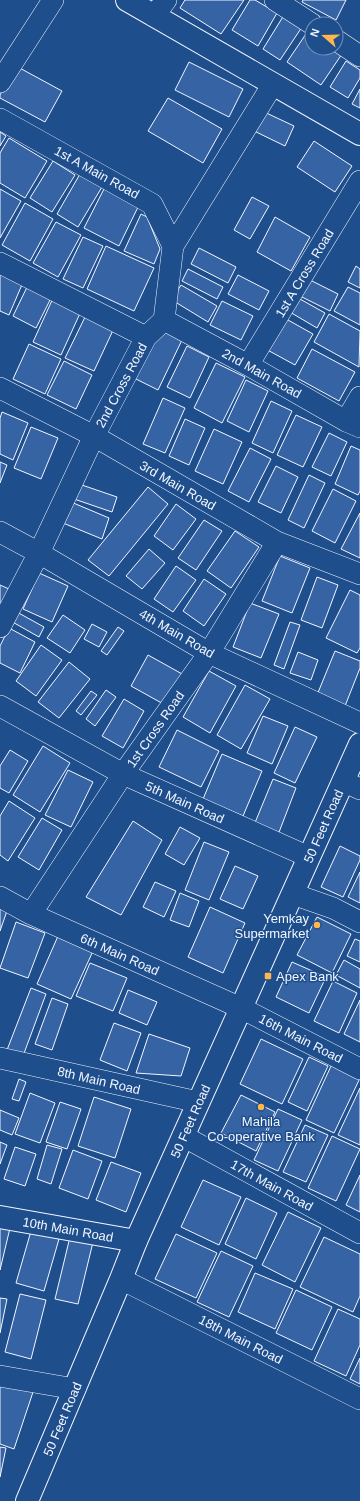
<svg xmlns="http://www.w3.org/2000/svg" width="360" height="1501" viewBox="0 0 360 1501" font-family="Helvetica,sans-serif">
<rect width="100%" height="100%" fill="#1f4e8c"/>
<path fill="#3563a3" stroke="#f2f6ff" d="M185 0H244L221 34 180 8Z
M250 0H255L277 13 258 46 232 30Z
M303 0H346L336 20 302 2Z
M284 15 302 27 280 60 263 49Z
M310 28 312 29V48H336L344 51 321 85 287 62Z
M346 61 360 70V78L348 98 330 87Z
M189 62 243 89 229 117 175 90Z
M16 66 62 91 45 122 0 98V95Z
M360 89V108L352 104Z
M168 98 222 129 203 163 148 131Z
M260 110 294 126 285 146 250 129Z
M0 132 6 136 0 146Z
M9 138 47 161 25 198 0 183V153Z
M314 141 352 166 335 192 297 167Z
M53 161 75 175 52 212 30 198Z
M80 174 102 187 78 227 57 214Z
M105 187 139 205 119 246 84 228Z
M0 189 21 201 0 238Z
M252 197 269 206 250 239 234 230Z
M25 203 53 219 30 261 2 245Z
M141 214 147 217 160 249 154 264 124 251Z
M275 217 310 237 291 271 257 252Z
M56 222 81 235 58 277 33 263Z
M83 237 103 246 83 288 63 279Z
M106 246 154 268 134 311 87 289Z
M199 248 236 267 228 283 191 264Z
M356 266 360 269V288L348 282Z
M0 269 24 280 9 315 0 311Z
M188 269 223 287 217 299 182 281Z
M238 275 269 291 259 310 228 294Z
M302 276 338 294 330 311 294 293Z
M29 283 53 294 36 328 13 316Z
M181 285 217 306 208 322 172 300Z
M348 287 360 293V325L334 311Z
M291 294 325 313 317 328 283 308Z
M54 296 82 309 61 355 33 342Z
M222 301 253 316 241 340 210 325Z
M87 313 115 326 94 371 65 358Z
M329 314 360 331 359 367 314 342Z
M279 315 313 334 295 365 262 347Z
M158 328 182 340 158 390 134 378Z
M29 344 61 359 45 394 13 379Z
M187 346 209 357 190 398 167 387Z
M312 349 355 372 339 401 297 378Z
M64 361 92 375 76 409 47 395Z
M216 363 245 377 222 423 194 408Z
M246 380 268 391 249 432 227 421Z
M163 398 185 408 165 453 143 444Z
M271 401 292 411 273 453 252 443Z
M2 412 28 423 13 460 0 454V418Z
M296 415 322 427 303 467 277 455Z
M185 419 205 428 189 465 169 456Z
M31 427 58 438 41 479 14 468Z
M214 429 242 442 223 484 195 471Z
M329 433 347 442 331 476 312 467Z
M351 446 360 450V491L358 495 335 484Z
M250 448 271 459 249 502 228 491Z
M0 462 7 465 0 483Z
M276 466 298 477 281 513 258 502Z
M309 475 325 483 304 528 288 520Z
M79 484 117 497 112 512 74 499Z
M148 487 168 504 109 576 88 560Z
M333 489 356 501 335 543 312 531Z
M71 502 109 518 102 539 63 523Z
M176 504 196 519 173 550 154 536Z
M360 513V558L341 549Z
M204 520 222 531 196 570 178 558Z
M235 531 259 547 231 588 207 571Z
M149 549 165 563 142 589 126 576Z
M280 556 310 568 292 613 262 601Z
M176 566 196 580 173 612 154 599Z
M39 573 68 586 52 622 23 609Z
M317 577 338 585 322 628 301 620Z
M204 579 226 594 204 626 183 611Z
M0 585 9 589 0 610Z
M350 590 360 595V648L357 653 326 638Z
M250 603 279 614 261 658 233 647Z
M15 611 44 627 39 637 9 620Z
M63 615 85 630 70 653 47 638Z
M290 622 300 625 284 669 274 665Z
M92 624 107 632 99 647 84 639Z
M118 627 124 631 107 655 101 651Z
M9 628 35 642 20 673 0 663V646Z
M41 645 62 660 36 696 16 681Z
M335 651 360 661V668L345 706 317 695Z
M298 652 318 660 311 680 290 673Z
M148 655 184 675 167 706 131 686Z
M69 662 90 679 59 718 38 702Z
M209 671 236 686 210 733 183 717Z
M245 685 270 699 241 749 217 735Z
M106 690 116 697 95 726 86 719Z
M91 691 97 695 81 715 76 711Z
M124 699 144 711 123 748 102 736Z
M263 716 288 726 272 764 247 753Z
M295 727 317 737 295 783 274 773Z
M177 730 219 751 201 787 159 767Z
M43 746 70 763 40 812 13 795Z
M10 750 28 761 9 793 0 788V766Z
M222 754 262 771 243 816 203 799Z
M68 770 93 782 71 827 45 815Z
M273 779 296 788 276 840 252 830Z
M9 801 35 818 8 861 0 855V816Z
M42 818 62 830 39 870 18 857Z
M133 821 162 840 121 915 86 897Z
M180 827 200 838 184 865 165 854Z
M204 842 229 852 209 900 185 890Z
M340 846 360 856V860L343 897 321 887Z
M235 866 258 876 243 909 220 899Z
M360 872V903L348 897Z
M155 882 176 891 164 917 143 907Z
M180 893 199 901 189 927 170 920Z
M0 905 8 908 0 931Z
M210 907 245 923 223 973 188 957Z
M317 917 351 934 332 973 297 955Z
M16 922 45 933 28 978 0 968Z
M58 936 93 951 71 999 37 984Z
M355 939 360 941V962L347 956Z
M344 960 360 969V988L336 975Z
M292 962 326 977 309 1013 276 997Z
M90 963 127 978 113 1011 76 996Z
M333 981 357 993 339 1033 314 1021Z
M31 988 46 994 23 1056 7 1050Z
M128 990 157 1002 147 1025 119 1013Z
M52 998 68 1004 52 1050 35 1044Z
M360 1000V1042L344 1034Z
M114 1023 141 1033 127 1071 100 1060Z
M149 1034 190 1048 181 1076 136 1073Z
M261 1039 303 1059 282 1104 240 1084Z
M309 1057 328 1066 307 1111 288 1102Z
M332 1064 360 1078 334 1133 306 1120Z
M19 1079 26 1082 19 1101 12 1099Z
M360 1088V1145L338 1135Z
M30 1093 55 1103 40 1143 15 1134Z
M241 1095 275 1112 256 1151 221 1133Z
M94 1097 131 1109 115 1158 78 1146Z
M60 1102 81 1109 67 1149 46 1142Z
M278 1109 302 1120 278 1171 254 1160Z
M0 1110 19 1118 12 1135 0 1130Z
M305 1125 328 1135 306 1182 283 1172Z
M332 1136 360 1149 336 1201 308 1188Z
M0 1142 7 1145 0 1164Z
M47 1145 62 1149 51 1184 37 1179Z
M15 1147 36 1154 25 1186 4 1179Z
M73 1150 102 1161 88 1199 59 1188Z
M111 1162 141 1173 126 1212 96 1200Z
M360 1175V1212L346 1205Z
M203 1180 241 1197 219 1245 181 1227Z
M246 1198 277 1213 256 1259 225 1244Z
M288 1212 321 1228 295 1282 262 1265Z
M0 1226 10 1228 0 1270Z
M31 1231 59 1239 44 1291 16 1283Z
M176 1234 217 1253 196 1298 155 1279Z
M70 1237 93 1242 78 1304 55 1299Z
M324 1237 360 1254V1296L353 1312 300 1287Z
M221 1251 253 1266 229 1317 197 1302Z
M255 1273 293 1289 275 1329 238 1312Z
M296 1290 332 1307 312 1350 276 1333Z
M20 1294 46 1300 31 1359 5 1352Z
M0 1298 7 1299 0 1333Z
M338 1309 360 1319V1345L346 1376 314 1361Z
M360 1358V1384L350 1379Z
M0 1380 34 1389 14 1449 0 1444Z
M0 1447 6 1448 0 1477Z"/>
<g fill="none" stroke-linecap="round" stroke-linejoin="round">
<defs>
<path id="minor" d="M275 0 312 24
M154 16 166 0
M336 40 360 56
M0 82 53 0
M0 119 152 204 173 246
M0 263 146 337
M164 320 248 365 346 421 360 427
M248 365 360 181
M0 388 94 436 277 542 360 574
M346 421 360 397
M0 532 39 553 209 653 360 723
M0 627 39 553 94 436 146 337 164 320 173 246 273 84
M0 706 123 774 309 857
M343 781 360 789
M293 894 333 908 360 922
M0 897 31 914 241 1008 360 1069
M31 914 123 774 209 653 277 542
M0 1058 198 1102
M183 1136 360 1233
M121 1279 360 1399
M0 1376 75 1389"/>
<path id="tertiary" d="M0 1217 136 1241"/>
<path id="secondary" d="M127 0 360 134
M27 1501 121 1279 136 1241 360 744"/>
</defs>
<use href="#minor" stroke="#f2f6ff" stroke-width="22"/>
<use href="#tertiary" stroke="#f2f6ff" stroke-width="24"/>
<use href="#secondary" stroke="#f2f6ff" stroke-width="24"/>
<use href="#minor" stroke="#1f4e8c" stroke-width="21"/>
<use href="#tertiary" stroke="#1f4e8c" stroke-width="22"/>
<use href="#secondary" stroke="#1f4e8c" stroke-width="22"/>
</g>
<g fill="#ffb74d" stroke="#1f4e8c" stroke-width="1.5">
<circle cx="317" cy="925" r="4"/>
<rect x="264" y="972" width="8" height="8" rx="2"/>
<circle cx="261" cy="1107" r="4"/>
</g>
<g text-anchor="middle" stroke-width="3" stroke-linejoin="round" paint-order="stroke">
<g font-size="13" fill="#f2f6ff" stroke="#1f4e8c">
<text transform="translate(97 172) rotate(29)" y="5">1st A Main Road</text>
<text transform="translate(304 273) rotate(-59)" y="5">1st A Cross Road</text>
<text transform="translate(262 373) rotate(29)" y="5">2nd Main Road</text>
<text transform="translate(121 385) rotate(-62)" y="5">2nd Cross Road</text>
<text transform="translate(178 485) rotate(30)" y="5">3rd Main Road</text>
<text transform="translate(177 633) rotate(30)" y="5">4th Main Road</text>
<text transform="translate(155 729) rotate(-55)" y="5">1st Cross Road</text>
<text transform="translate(185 802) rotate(24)" y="5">5th Main Road</text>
<text transform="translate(323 826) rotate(-66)" y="5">50 Feet Road</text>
<text transform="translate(120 954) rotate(24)" y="5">6th Main Road</text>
<text transform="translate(301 1038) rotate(27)" y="5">16th Main Road</text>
<text transform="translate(99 1080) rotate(13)" y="5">8th Main Road</text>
<text transform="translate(190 1121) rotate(-66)" y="5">50 Feet Road</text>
<text transform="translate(272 1185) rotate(29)" y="5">17th Main Road</text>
<text transform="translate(68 1229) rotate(10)" y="5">10th Main Road</text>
<text transform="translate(241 1339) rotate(27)" y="5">18th Main Road</text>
<text transform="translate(62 1419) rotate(-67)" y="5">50 Feet Road</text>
</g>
<g font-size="13" fill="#f2f6ff" stroke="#1f4e8c" text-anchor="end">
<text x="309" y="923">Yemkay<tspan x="309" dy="15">Supermarket</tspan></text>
<text x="276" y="981" text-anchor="start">Apex Bank</text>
<text x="261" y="1126" text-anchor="middle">Mahila<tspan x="261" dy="15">Co-operative Bank</tspan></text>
</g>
</g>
<g transform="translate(324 36) rotate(290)"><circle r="19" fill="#1f4e8c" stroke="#7391ba"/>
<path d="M0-3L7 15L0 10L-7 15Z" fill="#ffb74d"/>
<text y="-6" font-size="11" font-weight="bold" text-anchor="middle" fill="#f2f6ff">N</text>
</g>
</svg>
